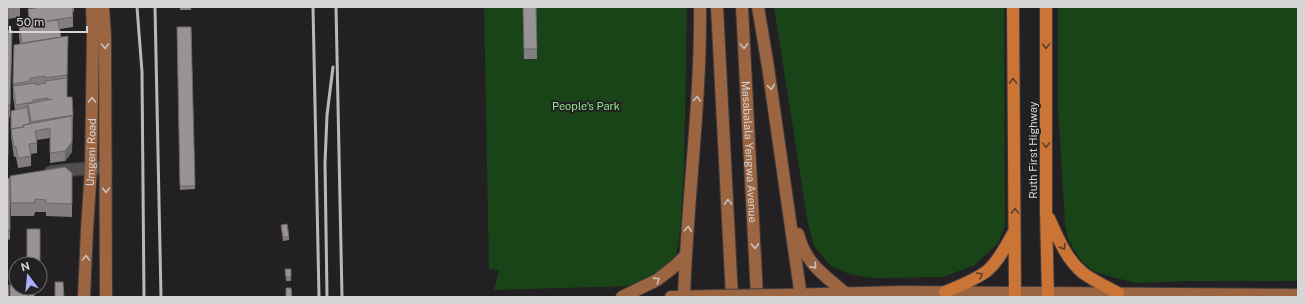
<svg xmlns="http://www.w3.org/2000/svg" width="1305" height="304" viewBox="0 0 1305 304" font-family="'Public Sans',sans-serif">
<rect width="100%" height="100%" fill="#232023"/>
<path fill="#184417" d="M484 7H687L684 168 680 231 676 257 657 275 634 286 494 290 499 270 489 269Z
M774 7H1004L1005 226 998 243 975 265 943 277 873 278 849 274 831 266 814 246 808 224Z
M1058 7H1298V281H1188L1137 283 1112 277 1094 271 1082 262 1068 239 1065 224 1058 107Z"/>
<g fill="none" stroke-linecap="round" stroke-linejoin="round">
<defs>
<path id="minor" d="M51 172 69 170 106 167"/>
<g id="major">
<path d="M103 7 105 36 106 297"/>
<path d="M717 7 732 297"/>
<path id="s1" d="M742 7 757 297"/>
<path d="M758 7 768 67 801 297"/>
<path d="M798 234C806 264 823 274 845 293"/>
<path d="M782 295 902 292 1298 295"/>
<path id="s2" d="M84 297 87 230 91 168 93 35 92 7"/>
<path d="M622 297 657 280 675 266 686 255"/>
<path d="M671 297 711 296"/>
<path d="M684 297C687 200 701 104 700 7"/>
</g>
<path id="highway" d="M1013 7 1015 297
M1046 7V211L1048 297
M1049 218C1058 238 1066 259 1083 273 1094 281 1107 287 1118 293
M945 292C959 286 975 280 987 271 999 261 1006 245 1014 232"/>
</defs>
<use href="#minor" stroke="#3e3b3e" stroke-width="14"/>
<use href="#major" stroke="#3e3b3e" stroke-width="14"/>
<use href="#highway" stroke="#3e3b3e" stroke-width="14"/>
<use href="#minor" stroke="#514e51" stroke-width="12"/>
<use href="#major" stroke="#9a6540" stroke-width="12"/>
<use href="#highway" stroke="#ca7535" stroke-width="12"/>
<path stroke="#bab7ba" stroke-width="3" d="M137 7 142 72 144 297
M155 7 161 297
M313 7 319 297
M336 7 342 297
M327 297 325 163 327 115 333 67"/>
<defs>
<path id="major-bridge" d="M711 296 782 295"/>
</defs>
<use href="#major-bridge" stroke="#3e3b3e" stroke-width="14" stroke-linecap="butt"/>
<use href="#major-bridge" stroke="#9a6540" stroke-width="12"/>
</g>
<path fill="#837e81" d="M7 7H20V17L8 19V30L12 42 10 117H9L8 168H7Z
M34 7H74V12H73V27L60 29 61 37 68 36 67 97 73 115 72 152 65 161 50 163V138L37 140V153L31 154V166L18 168 16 157H14L11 136V111L15 110 13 96V84L20 44 19 36V26L29 25 28 19V9L34 8Z
M180 7H191V10H180Z
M523 7H536L537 59H524Z
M177 27H191L195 189 180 190Z
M72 173V217L46 216V212H35L34 216H11L10 188Z
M10 178V240L7 239V179Z
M281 225 289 237V240L283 241Z
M285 269H291V281H286Z
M7 284 9 291V297H7Z"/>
<path fill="#6a6769" d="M72 126V152L65 161V151Z"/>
<path fill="#989396" stroke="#6a6769" d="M7 7H8V30H12L10 105H7Z
M36 7H72L73 17 47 21 58 20 61 37 22 43 19 26 30 25 28 9 36 8Z
M523 7H536L537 49H524Z
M177 27H191L195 186H180Z
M68 36 67 75 45 78V76L30 78V81L13 84 14 45Z
M67 78V97H72L73 115 31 122 28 104 52 99 48 100V98L33 100V102L16 105 13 86 35 83 36 85 46 83 45 81Z
M7 106 9 116H7Z
M27 107 30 124 23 125V127L11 129V111Z
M72 116V142L65 151 50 153V128L35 131 37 143 29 144 31 156 18 158 16 147H14L11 129 24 127 23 125Z
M7 121 8 123V155H7Z
M65 167 72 173V204L46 203V200L35 199 34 203H11L10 176Z
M10 178V230H7V179Z
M287 224 289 237H283L281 225Z
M27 229H40V264H27Z
M285 269H291V277H286Z
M55 282H63L64 297H55Z
M7 284H8L9 291 7 292Z
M10 285H16V288H34V297H10Z
M286 288H291L292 297H286Z"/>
<defs><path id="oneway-chevron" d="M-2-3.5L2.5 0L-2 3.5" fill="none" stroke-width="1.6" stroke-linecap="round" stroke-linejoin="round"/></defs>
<g stroke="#ccbfba">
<use href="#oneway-chevron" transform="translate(105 46) rotate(90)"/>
<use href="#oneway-chevron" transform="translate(744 46) rotate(87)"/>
<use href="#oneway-chevron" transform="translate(771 87) rotate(82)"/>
<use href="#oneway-chevron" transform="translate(697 99) rotate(-86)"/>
<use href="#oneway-chevron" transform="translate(92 100) rotate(-89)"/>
<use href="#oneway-chevron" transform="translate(106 190) rotate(90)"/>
<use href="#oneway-chevron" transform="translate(728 202) rotate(-93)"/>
<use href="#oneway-chevron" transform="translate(688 229) rotate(-86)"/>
<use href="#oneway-chevron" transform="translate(755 246) rotate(87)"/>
<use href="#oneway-chevron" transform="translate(86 258) rotate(-88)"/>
<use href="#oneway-chevron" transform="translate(814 266) rotate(48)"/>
<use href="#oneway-chevron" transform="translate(657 280) rotate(-33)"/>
</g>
<g stroke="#5d3e29">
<use href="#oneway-chevron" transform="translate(1046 46) rotate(90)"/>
<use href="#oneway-chevron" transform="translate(1013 81) rotate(-91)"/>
<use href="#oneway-chevron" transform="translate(1046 145) rotate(90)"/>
<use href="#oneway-chevron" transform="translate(1015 211) rotate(-91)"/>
<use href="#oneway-chevron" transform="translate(1063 247) rotate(59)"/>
<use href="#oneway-chevron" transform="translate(980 275) rotate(-31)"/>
</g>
<g text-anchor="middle" stroke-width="4" stroke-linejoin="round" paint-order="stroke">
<g font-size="11" fill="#8fe78a" stroke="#232023">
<text x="586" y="110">People's Park</text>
</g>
<g font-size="11" fill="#d8d5d8" stroke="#232023">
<text transform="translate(1033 150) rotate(-90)" y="4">Ruth First Highway</text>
<text dy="4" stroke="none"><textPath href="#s2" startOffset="145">Umgeni Road</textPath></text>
<text dy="4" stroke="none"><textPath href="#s1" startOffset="145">Masabalala Yengwa Avenue</textPath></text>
</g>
</g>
<rect width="1305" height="304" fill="none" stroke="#d8d5d8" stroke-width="16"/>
<g transform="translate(28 276) rotate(344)"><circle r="19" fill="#232023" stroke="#6b686b"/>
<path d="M0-3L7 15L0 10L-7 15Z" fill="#abaffb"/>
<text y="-6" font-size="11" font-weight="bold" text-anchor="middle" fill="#d8d5d8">N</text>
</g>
<path d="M10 26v6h77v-6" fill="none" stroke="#d8d5d8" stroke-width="2"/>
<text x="16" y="26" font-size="12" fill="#d8d5d8" stroke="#232023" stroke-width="3" paint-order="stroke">50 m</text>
</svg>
